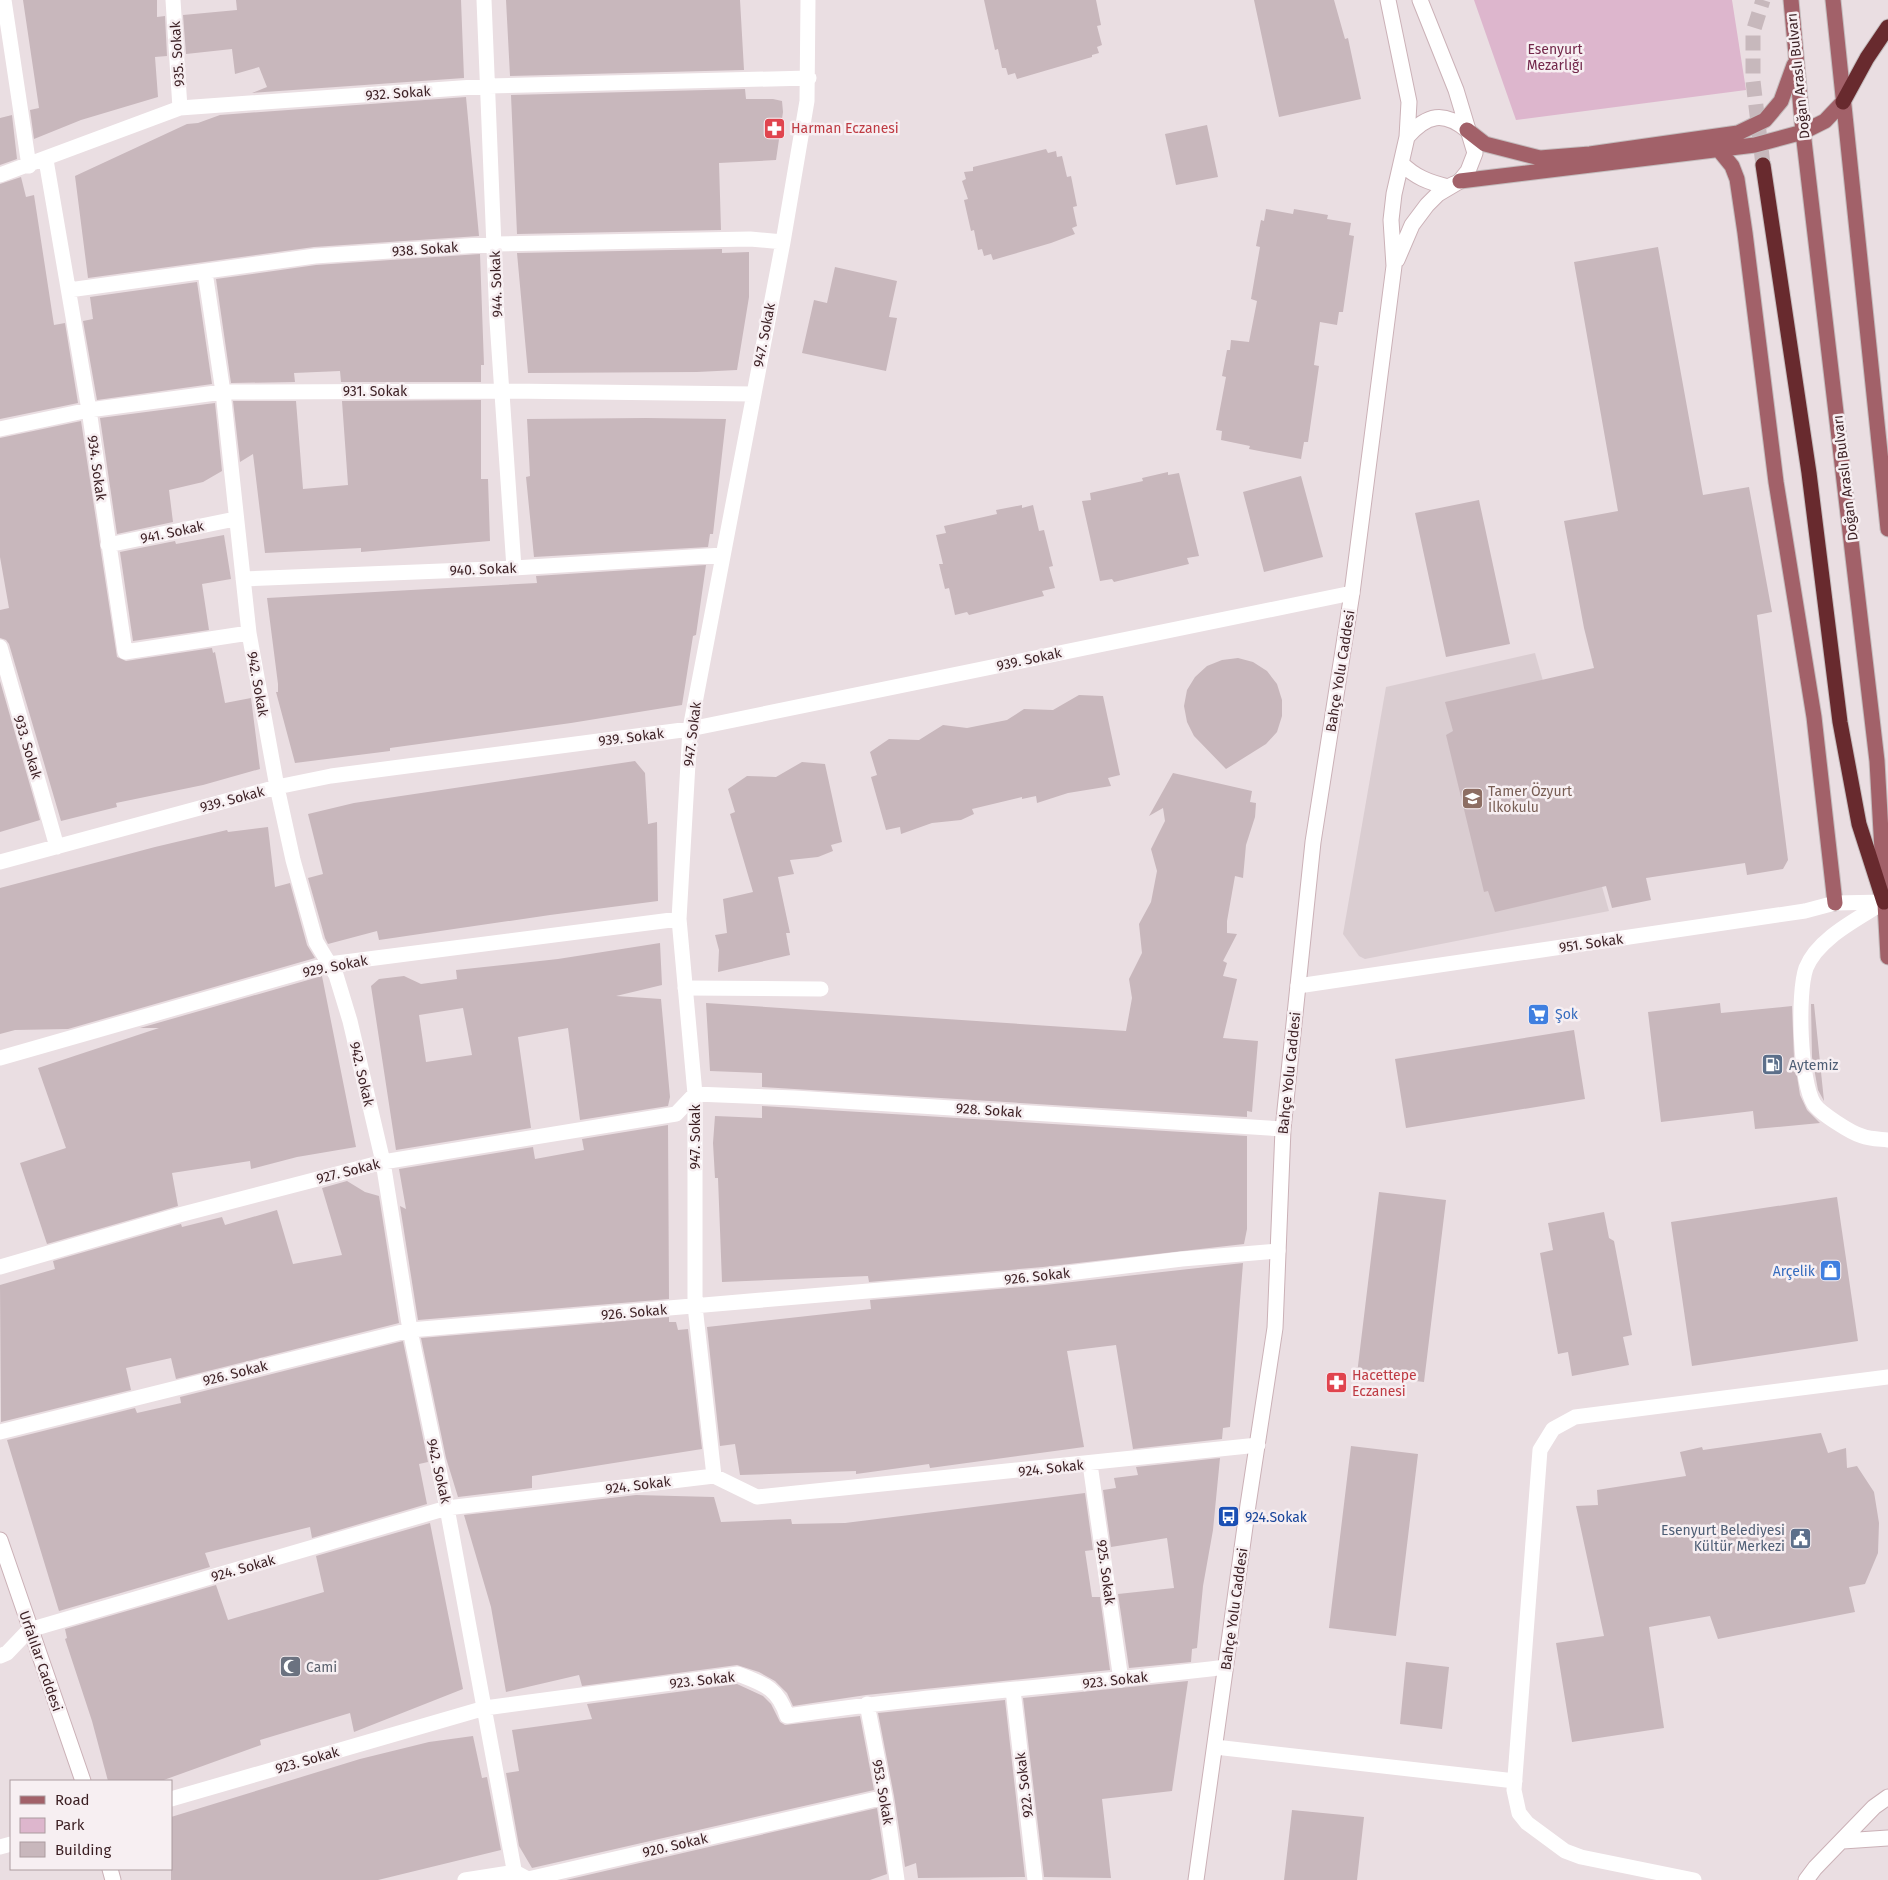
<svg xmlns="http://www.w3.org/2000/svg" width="1888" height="1880" viewBox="0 0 1888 1880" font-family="'Fira Sans',sans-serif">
<rect width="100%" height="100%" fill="#eadee2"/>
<path fill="#dacdd1" d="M1535 653 1609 911 1365 959 1359 956 1343 934 1386 687Z"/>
<path fill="#ddb6cd" d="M1474 0H1732L1746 90 1516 120Z"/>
<path fill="#c8b7bc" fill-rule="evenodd" d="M23 0H157V17L165 16 167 56 155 57 158 97 81 120 34 139 30 110 39 108Z
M236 0H461L464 78 252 93 267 87 259 67 235 74 232 49 186 54 183 15 237 10Z
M506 0H740L744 70 510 76Z
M984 0H1096L1101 25 1097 26 1102 45 1097 47 1099 53 1092 55V57L1017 79 1015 73 1008 75 1006 68H1002L998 49 995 50Z
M1254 0H1334L1345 39 1348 38 1361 99 1279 117Z
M745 89 746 99H773L782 101 783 112 776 160 719 163 721 230 517 234 511 95Z
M466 97 479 236 314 247 88 278 75 176 187 124 198 123 220 115Z
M12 115 17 159 0 165V118Z
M1207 125 1218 177 1176 185 1165 134Z
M1046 149 1048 153 1056 151 1057 157 1062 156 1067 177 1071 176 1077 206 1073 207 1077 226 1072 228 1075 234 1051 243 993 260 991 254 984 256 982 249 978 250 974 230 971 231 964 200 968 199 962 181 966 179 964 172 973 171V167Z
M21 177 26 197 34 195 54 325 65 323 78 403 0 419V184Z
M1266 209 1293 214 1294 209 1328 215 1327 219 1351 223 1349 235 1354 236 1343 312H1339L1337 325 1320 322 1314 365 1319 366 1308 442H1304L1301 459 1249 449 1250 446 1221 440 1222 431 1216 430 1226 377 1222 376 1227 350H1230L1231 340 1249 342 1257 301 1251 299 1260 247 1256 246 1261 220 1264 221Z
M1658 247 1703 495 1749 487 1772 612 1757 615 1788 860 1783 869 1747 875 1745 863 1646 878 1651 900 1612 908 1606 886 1495 912 1488 891 1484 892 1446 735 1453 731 1445 702 1594 668 1584 628 1564 521 1618 511 1574 262Z
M722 249V253L749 252V297L737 370 697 372 528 373 517 253Z
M480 254 484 365H481V382H341L340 371 294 373 295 382 231 383 216 279 316 265Z
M835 267 897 281 889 317 897 318 886 371 802 353 814 300 827 303Z
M197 282 212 384 97 400 83 321 93 319 90 297Z
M481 400V479H488L490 541 361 552V548L265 553 253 454 240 462 233 401H296L303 489 348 485 342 401Z
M215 403 222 471 203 482 169 490 173 522 117 534 100 418Z
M646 418 726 419 713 534H710L708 547 534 557 526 477 530 476 527 419Z
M81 421 117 657 126 661 212 648 213 653 215 652 225 703 251 698 260 769 203 785 116 803 117 807 61 821 9 644 6 640 0 638V610L9 608 0 557V438Z
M1168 472V475L1179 473 1199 556 1187 558 1189 564 1114 582 1112 579 1100 581 1082 501 1091 500 1090 493 1143 481 1142 478Z
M1301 476 1323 557 1264 572 1243 492Z
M1479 500 1510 644 1446 657 1415 513Z
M1022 505V508L1033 505 1039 531 1044 530 1053 566 1049 567 1055 588 1042 591 1044 596 969 615 967 612 955 615 949 588 945 589 939 564H943L936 535 946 533 944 526 997 514 996 510Z
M224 535 231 579 202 584 209 630 133 641 120 552 175 541 176 544Z
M706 565 696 635 693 636 682 705 571 723 390 748V751L295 763 276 692H278V684L267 598 537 583 536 576Z
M1238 658 1253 662 1267 671 1277 684 1282 700V716L1277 732 1266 744 1226 769 1194 736 1187 722 1184 706 1187 690 1195 677 1207 666 1222 660Z
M0 681 40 820 0 832Z
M1079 695 1103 696 1120 775 1108 778 1111 786 1068 793 1037 803 1036 796 1022 799V797L972 809 974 814 961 820 932 823 901 834 900 827 886 830 871 777 877 775 870 752 889 739 919 740 943 725 967 728 1007 720 1024 709 1053 710Z
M635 761 645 773 648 824 657 822 658 901 550 915 379 940 377 931 328 944 325 938 308 878 323 874 308 814 354 803Z
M802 762 825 764 842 842 831 845 833 851 818 857 790 860 794 874 778 877 790 933H786L790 955 718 972 719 950 715 935 727 933 723 899 753 892 730 814 735 812 728 789 747 776 776 777Z
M1173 773 1252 791 1250 802 1256 803 1255 817 1246 845 1243 878 1235 876 1227 921V933L1237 934 1223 961 1227 963 1223 976 1237 979 1223 1038 1258 1041 1252 1112 1247 1111V1117L762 1087V1073L710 1071 706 1003 1126 1031 1132 998 1129 979 1142 953 1139 924 1151 902 1157 871 1151 849 1165 821 1163 808 1149 816Z
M268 827 275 887 290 883 307 945 315 958 68 1029 15 1030 0 1034V888L155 847 227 830 228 832Z
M660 943 662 985 616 996 661 999 670 1097 668 1106 580 1120 568 1028 518 1037 531 1128 396 1150 371 986 379 979 404 976 421 984 457 979 456 970 558 959ZM463 1008 472 1055 426 1062 419 1015Z
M322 976 356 1147 297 1157 251 1169 250 1161 172 1173 178 1206 47 1244 20 1163 66 1148 38 1068 159 1028H140Z
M1720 1003 1721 1013 1792 1006 1794 1058 1800 1095 1807 1110 1820 1123 1755 1129 1753 1111 1661 1122 1648 1012Z
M1811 1004H1814L1824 1101 1818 1090 1812 1057Z
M1574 1030 1585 1099 1406 1128 1395 1059Z
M762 1106 1247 1136V1229L1244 1244 1043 1267 869 1282 868 1276 722 1282 718 1178H715L713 1143 715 1116 762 1118Z
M668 1125 669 1299 418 1320 400 1206 406 1209 399 1169 533 1147 535 1159 584 1150 582 1139Z
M347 1181 365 1192 379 1196 399 1323 176 1379 171 1358 126 1368 131 1390 1 1422 0 1285 55 1269 53 1261 181 1224 182 1227 222 1217 225 1225 277 1210 293 1264 342 1255 322 1188Z
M1379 1192 1446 1200 1424 1382 1357 1374Z
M1837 1197 1858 1341 1692 1366 1671 1222Z
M1604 1212 1609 1238 1614 1241 1632 1335 1623 1337 1629 1365 1572 1376 1568 1352 1558 1354 1540 1253 1553 1250 1548 1223Z
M1243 1263 1230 1427 1223 1428 1222 1439 1133 1449 1116 1345 1067 1351 1084 1447 930 1468 929 1464 856 1474V1471L740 1475 735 1444 720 1446 707 1327 871 1309 870 1300 1045 1285Z
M669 1317V1322H676L678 1330 688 1329 702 1449 532 1476V1488L458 1497 446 1458 421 1338Z
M403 1341 428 1462 419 1464 427 1504 312 1538 310 1527 205 1553 210 1567 59 1611 7 1440 135 1408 137 1413 181 1403 180 1397Z
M1821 1433 1828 1453 1846 1448 1847 1468 1857 1466 1874 1492 1879 1523 1878 1553 1865 1584 1849 1587 1855 1612 1718 1639 1710 1616 1649 1627 1664 1728 1572 1742 1556 1643 1604 1636 1576 1506 1598 1505 1597 1490 1686 1476 1680 1452 1702 1447 1703 1450Z
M1351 1446 1418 1454 1396 1636 1329 1628Z
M1220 1458 1213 1530 1203 1586 1197 1648 1192 1649 1191 1662 1129 1668 1118 1594 1174 1588 1167 1538 1111 1547 1103 1490 1116 1488 1114 1478 1138 1475 1136 1467Z
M1085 1493 1093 1550 1085 1551 1092 1597H1100L1110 1670 866 1695 793 1706 787 1693 775 1681 759 1672 737 1665 582 1686 579 1675 506 1692 491 1607 464 1515 636 1495 714 1497 721 1522 791 1519 792 1524 845 1523Z
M430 1523 463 1689 354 1732 350 1713 260 1740 261 1745 161 1781H108L92 1721 65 1639 67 1638 65 1629 216 1585 228 1620 324 1592 316 1556Z
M1406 1662 1449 1667 1442 1729 1400 1724Z
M1188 1681 1172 1791 1102 1799 1111 1878 1044 1877 1023 1698Z
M737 1684 763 1696 771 1704 780 1722 785 1725 860 1716 874 1790 532 1868 519 1846 506 1773 519 1771 512 1730 592 1719 587 1704Z
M1005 1700 1025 1877 918 1878 916 1863 905 1867 894 1796 878 1713Z
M473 1736 482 1778 487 1777 501 1850 378 1880H171V1817L360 1759 429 1742Z
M877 1808 887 1874 870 1880H566Z
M1292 1810 1364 1817 1357 1880H1284Z"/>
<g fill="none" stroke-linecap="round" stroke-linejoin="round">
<path stroke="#c7b8bc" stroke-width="15" stroke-dasharray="15 8" stroke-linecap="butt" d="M1763 165 1753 81V32L1763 0"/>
<defs>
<path id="secondary" d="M1407 137C1427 114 1444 111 1467 130
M1401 163C1415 177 1428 182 1448 187L1454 184
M1397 260 1412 225 1427 205 1438 194 1460 181 1468 171 1475 153 1456 90 1420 0
M0 1540 83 1781
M1843 1841 1888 1838
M110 1869 113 1880
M1196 1880 1248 1505 1275 1328 1283 1129 1313 842 1352 593 1394 266 1391 220 1394 194 1407 137 1409 102 1388 0
M1806 1880 1815 1868 1874 1807 1888 1797"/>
<path id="primary" d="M1791 0 1803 132 1877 761 1888 957
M1833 0 1888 529
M1467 130 1485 144 1540 158 1590 154 1738 133 1765 120 1771 113 1781 101 1794 65
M1719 150 1732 166 1737 179 1745 233 1776 482 1814 717 1835 903
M1460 181 1755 145 1803 132 1825 121 1843 102"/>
<path id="highway" d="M1843 102 1867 58 1888 27
M1763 165 1809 473 1840 722 1859 824 1884 902"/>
</defs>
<use href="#secondary" stroke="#cbb1b7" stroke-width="17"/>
<use href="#primary" stroke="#c4bcbd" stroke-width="17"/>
<use href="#highway" stroke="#c4bcbd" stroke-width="17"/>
<path stroke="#fff" stroke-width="15" d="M1884 902C1858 919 1818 938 1806 968 1797 994 1800 1081 1814 1104 1820 1113 1851 1133 1862 1136 1870 1139 1879 1139 1888 1140
M685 988 821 989
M1215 1747 1515 1781
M1694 1880 1581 1857 1565 1851 1527 1823 1519 1813 1514 1790 1540 1450 1553 1429 1575 1417 1888 1377"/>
<path stroke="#fff" stroke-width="15" d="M4 0 29 166
M173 0 180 108
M484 0 497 321 514 568
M46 160 89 410 125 652 249 633
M0 175 180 108 488 86 809 78
M205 272 223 392 249 633 277 787 293 860 316 942 336 975 350 1021 383 1162 410 1330 447 1508 516 1880
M69 290 315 256 495 244 750 239 783 242
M0 429 89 410 223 392 502 391 753 394
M108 545 235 519
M243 579 514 568 723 555
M0 647 57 847
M0 862 277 787 331 776 690 729 1352 593
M1298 986 1805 911 1835 903 1884 902
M0 1058 329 964 679 919
M0 1267 179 1215 383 1162 676 1114 695 1094 795 1098 1283 1129
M0 1432 410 1330 1044 1276 1182 1259 1278 1251
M1090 1464 1121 1680
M714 1476 695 1306V1094L679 919 690 729 783 242 807 101 808 0
M0 1656 7 1653 29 1630 447 1508 714 1476 757 1497 1258 1445
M1013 1690 1035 1880
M867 1704 885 1797 897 1880
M171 1799 485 1708 738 1674C764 1684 778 1688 787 1716 933 1694 1080 1685 1226 1667
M0 1847 11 1844
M465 1880 515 1872 528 1879 885 1797"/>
<use href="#secondary" stroke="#fff" stroke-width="15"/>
<use href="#primary" stroke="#a26169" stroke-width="15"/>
<use href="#highway" stroke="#682a2e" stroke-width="15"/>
</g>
<defs>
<symbol id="pharmacy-square" viewBox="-11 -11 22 22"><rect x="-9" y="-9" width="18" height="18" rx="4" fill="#e0444e" stroke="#f7eff2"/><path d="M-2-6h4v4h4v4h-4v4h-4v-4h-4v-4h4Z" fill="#fff"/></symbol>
<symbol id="school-square" viewBox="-11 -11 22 22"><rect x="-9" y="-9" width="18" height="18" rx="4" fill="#8d6e63" stroke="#f7eff2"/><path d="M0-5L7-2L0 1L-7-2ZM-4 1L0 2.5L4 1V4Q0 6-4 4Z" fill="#fff"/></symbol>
<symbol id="supermarket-square" viewBox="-11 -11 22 22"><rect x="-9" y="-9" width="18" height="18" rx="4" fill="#3f7fe0" stroke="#f7eff2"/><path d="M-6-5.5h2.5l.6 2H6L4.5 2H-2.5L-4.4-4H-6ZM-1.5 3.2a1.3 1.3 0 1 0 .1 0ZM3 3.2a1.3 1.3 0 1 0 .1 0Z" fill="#fff"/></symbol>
<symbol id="fuel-square" viewBox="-11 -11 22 22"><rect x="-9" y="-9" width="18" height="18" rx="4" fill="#5c6f8a" stroke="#f7eff2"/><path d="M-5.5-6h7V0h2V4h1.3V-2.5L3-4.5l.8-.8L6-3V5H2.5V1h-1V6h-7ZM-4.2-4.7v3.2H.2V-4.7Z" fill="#fff"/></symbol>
<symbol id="shop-square" viewBox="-11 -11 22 22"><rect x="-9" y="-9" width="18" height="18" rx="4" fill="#3f7fe0" stroke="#f7eff2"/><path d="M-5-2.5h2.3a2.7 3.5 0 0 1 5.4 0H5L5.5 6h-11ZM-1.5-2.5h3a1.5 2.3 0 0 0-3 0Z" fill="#fff"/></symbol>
<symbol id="bus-square" viewBox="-11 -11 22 22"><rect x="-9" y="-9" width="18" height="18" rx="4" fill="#1a4fb4" stroke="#f7eff2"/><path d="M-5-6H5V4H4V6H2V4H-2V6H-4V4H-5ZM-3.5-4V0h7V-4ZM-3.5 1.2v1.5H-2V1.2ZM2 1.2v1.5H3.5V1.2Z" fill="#fff"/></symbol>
<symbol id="civic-square" viewBox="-11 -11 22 22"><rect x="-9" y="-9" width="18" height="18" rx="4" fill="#5c6f8a" stroke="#f7eff2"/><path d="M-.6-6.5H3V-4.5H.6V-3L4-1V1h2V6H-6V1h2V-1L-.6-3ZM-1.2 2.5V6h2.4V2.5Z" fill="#fff"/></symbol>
<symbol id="mosque-square" viewBox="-11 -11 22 22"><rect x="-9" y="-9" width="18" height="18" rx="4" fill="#6b7280" stroke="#f7eff2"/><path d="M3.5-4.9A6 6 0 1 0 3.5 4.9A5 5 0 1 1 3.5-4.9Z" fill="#fff"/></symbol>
</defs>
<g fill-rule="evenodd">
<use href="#pharmacy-square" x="762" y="116" width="25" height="25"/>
<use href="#school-square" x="1460" y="786" width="25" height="25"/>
<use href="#supermarket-square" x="1526" y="1002" width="25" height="25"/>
<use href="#fuel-square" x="1760" y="1052" width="25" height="25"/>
<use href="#shop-square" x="1818" y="1258" width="25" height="25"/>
<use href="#pharmacy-square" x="1324" y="1370" width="25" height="25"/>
<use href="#bus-square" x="1216" y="1504" width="25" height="25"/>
<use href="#civic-square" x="1788" y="1526" width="25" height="25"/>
<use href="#mosque-square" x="278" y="1654" width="25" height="25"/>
</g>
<g text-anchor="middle" stroke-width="5" stroke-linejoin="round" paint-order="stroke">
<g font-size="14" fill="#73284b" stroke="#f7eff2">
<text x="1555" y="54">Esenyurt<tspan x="1555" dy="16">Mezarlığı</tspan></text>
</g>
<g font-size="14" fill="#3b1f23" stroke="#f7eff2">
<text transform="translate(177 54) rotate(-94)" y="5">935. Sokak</text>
<text transform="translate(1798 76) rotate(-96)" y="5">Doğan Araslı Bulvarı</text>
<text transform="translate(398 93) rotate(-4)" y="5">932. Sokak</text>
<text transform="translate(425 249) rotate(-4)" y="5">938. Sokak</text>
<text transform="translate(496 284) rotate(-92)" y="5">944. Sokak</text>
<text transform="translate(764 335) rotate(-79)" y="5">947. Sokak</text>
<text x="375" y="396">931. Sokak</text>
<text transform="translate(97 468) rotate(82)" y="5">934. Sokak</text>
<text transform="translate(1845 478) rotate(-97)" y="5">Doğan Araslı Bulvarı</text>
<text transform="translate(172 532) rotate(-12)" y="5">941. Sokak</text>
<text transform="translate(483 569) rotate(-2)" y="5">940. Sokak</text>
<text transform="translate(1029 659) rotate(-12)" y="5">939. Sokak</text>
<text transform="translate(1340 671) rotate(-81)" y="5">Bahçe Yolu Caddesi</text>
<text transform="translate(258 684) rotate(80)" y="5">942. Sokak</text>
<text transform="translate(692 734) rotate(-83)" y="5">947. Sokak</text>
<text transform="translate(631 737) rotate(-7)" y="5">939. Sokak</text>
<text transform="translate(28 747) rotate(73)" y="5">933. Sokak</text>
<text transform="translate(232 799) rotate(-15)" y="5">939. Sokak</text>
<text transform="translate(1591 943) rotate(-8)" y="5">951. Sokak</text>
<text transform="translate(335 966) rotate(-11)" y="5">929. Sokak</text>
<text transform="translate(1289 1073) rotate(-84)" y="5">Bahçe Yolu Caddesi</text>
<text transform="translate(362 1074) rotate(77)" y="5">942. Sokak</text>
<text transform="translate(989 1110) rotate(4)" y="5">928. Sokak</text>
<text transform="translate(695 1137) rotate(-90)" y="5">947. Sokak</text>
<text transform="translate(348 1171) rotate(-14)" y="5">927. Sokak</text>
<text transform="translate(1037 1276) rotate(-6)" y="5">926. Sokak</text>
<text transform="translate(634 1312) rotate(-5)" y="5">926. Sokak</text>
<text transform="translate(235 1373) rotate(-14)" y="5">926. Sokak</text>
<text transform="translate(1051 1468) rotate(-6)" y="5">924. Sokak</text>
<text transform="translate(439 1471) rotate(77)" y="5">942. Sokak</text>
<text transform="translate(638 1485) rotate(-7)" y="5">924. Sokak</text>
<text transform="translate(243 1568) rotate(-16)" y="5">924. Sokak</text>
<text transform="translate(1106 1572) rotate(82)" y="5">925. Sokak</text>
<text transform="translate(1234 1609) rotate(-82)" y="5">Bahçe Yolu Caddesi</text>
<text transform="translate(41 1661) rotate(71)" y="5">Urfalılar Caddesi</text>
<text transform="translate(702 1680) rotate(-6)" y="5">923. Sokak</text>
<text transform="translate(1115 1680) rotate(-6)" y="5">923. Sokak</text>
<text transform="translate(307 1760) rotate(-16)" y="5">923. Sokak</text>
<text transform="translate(1024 1785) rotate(-97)" y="5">922. Sokak</text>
<text transform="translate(883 1792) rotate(80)" y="5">953. Sokak</text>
<text transform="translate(675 1845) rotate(-13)" y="5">920. Sokak</text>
</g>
<g font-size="14" fill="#be3a42" stroke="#f7eff2" text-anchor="start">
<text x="791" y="133">Harman Eczanesi</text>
<text x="1352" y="1380">Hacettepe<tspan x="1352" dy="16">Eczanesi</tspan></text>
</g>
<g font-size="14" fill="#785e54" stroke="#f7eff2" text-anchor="start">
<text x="1488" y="796">Tamer Özyurt<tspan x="1488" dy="16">İlkokulu</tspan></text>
</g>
<g font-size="14" fill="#366cbe" stroke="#f7eff2" text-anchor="start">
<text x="1555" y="1019">Şok</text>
<text x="1815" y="1276" text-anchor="end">Arçelik</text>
</g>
<g font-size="14" fill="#4e5e75" stroke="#f7eff2" text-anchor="start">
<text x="1789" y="1070">Aytemiz</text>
<text x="1785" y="1535" text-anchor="end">Esenyurt Belediyesi<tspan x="1785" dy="16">Kültür Merkezi</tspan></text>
</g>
<g font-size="14" fill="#164399" stroke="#f7eff2" text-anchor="start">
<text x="1245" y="1522">924.Sokak</text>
</g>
<g font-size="14" fill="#5b616d" stroke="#f7eff2" text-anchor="start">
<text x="306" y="1672">Cami</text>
</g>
</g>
<rect x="10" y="1780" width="162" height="90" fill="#f7eff2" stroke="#ac9c9f"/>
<rect x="20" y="1796" width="25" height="8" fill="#a26169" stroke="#ac9c9f"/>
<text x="55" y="1805" font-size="15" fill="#3b1f23">Road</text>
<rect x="20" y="1818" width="25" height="15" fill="#ddb6cd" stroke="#ac9c9f"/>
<text x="55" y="1830" font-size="15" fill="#3b1f23">Park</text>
<rect x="20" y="1842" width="25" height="15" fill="#c8b7bc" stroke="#ac9c9f"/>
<text x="55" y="1855" font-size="15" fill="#3b1f23">Building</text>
</svg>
